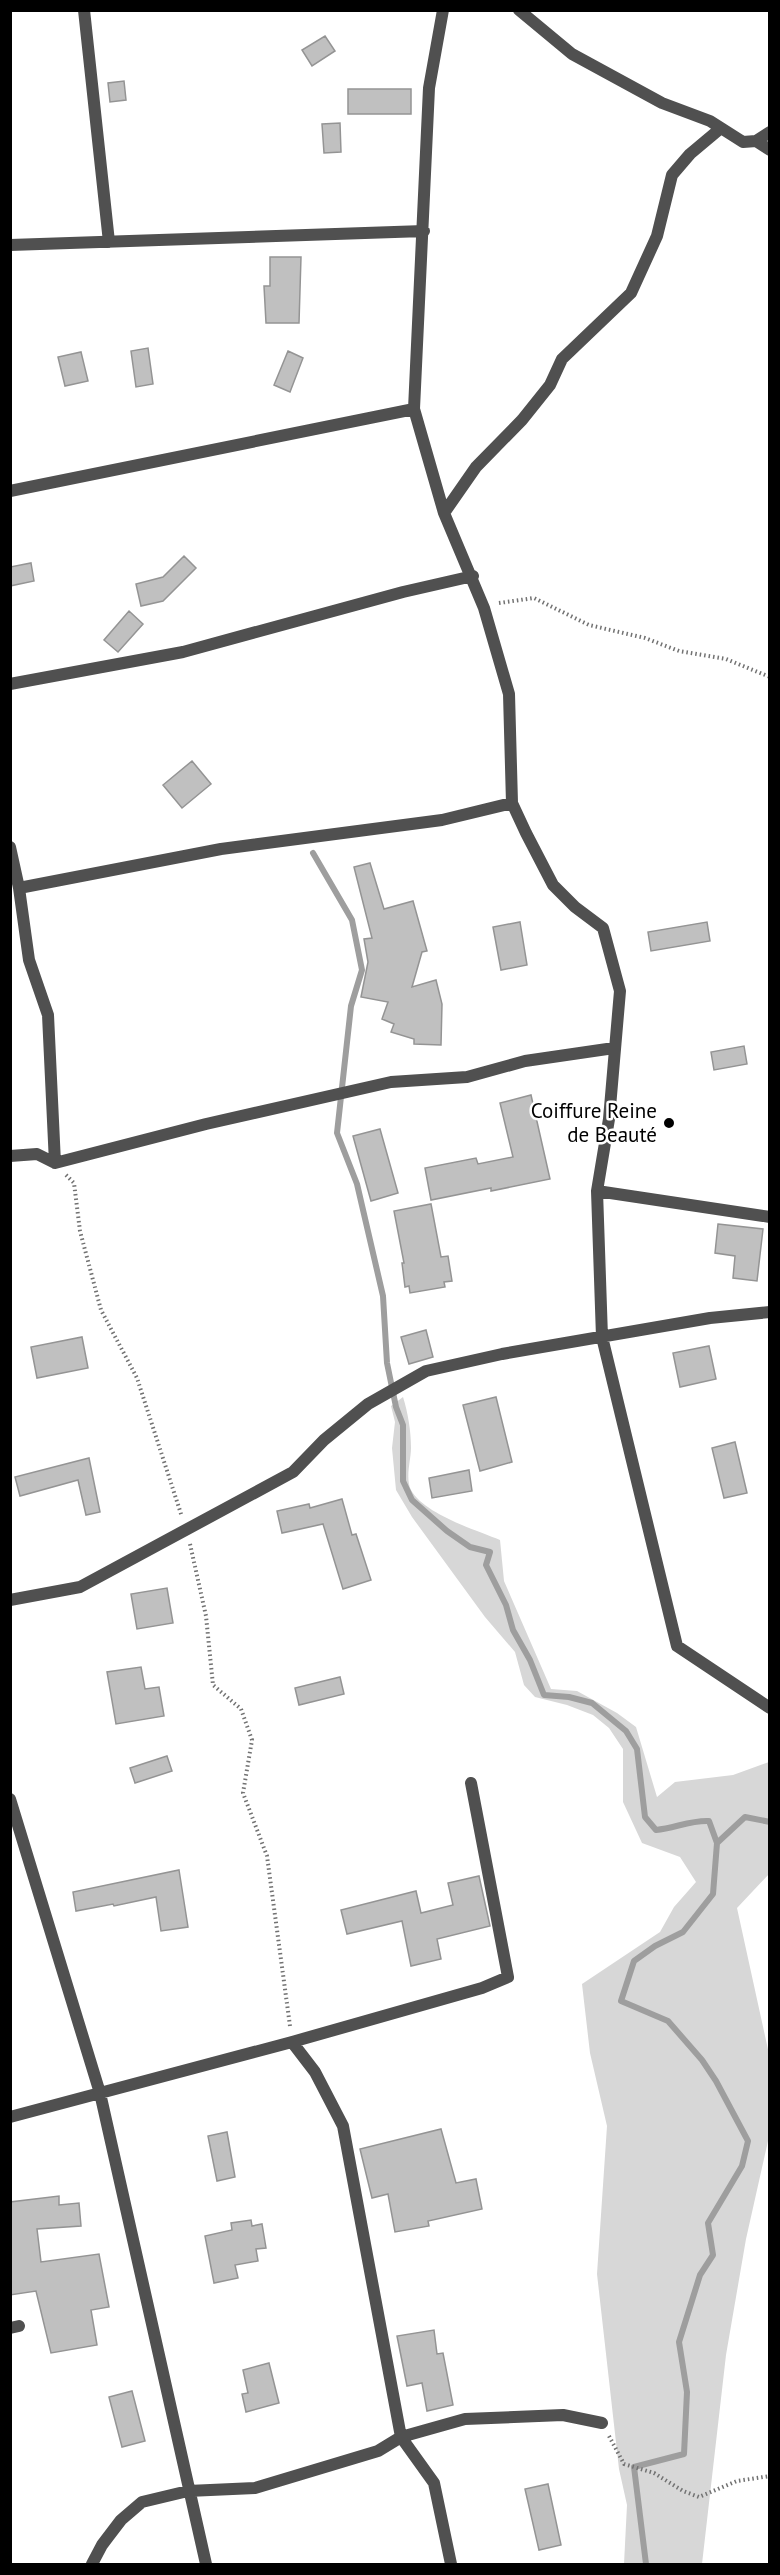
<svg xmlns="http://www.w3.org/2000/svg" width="780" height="2575" viewBox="0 0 780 2575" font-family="'PT Sans',sans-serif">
<rect width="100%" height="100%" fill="#fff"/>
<path fill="#d7d7d7" d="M403 1397C408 1413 411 1431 411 1448 411 1460 405 1478 411 1490 424 1514 476 1530 500 1540L504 1581 551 1689 577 1691 617 1713 636 1727 657 1797 675 1782 733 1775 769 1762V1874L737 1908 769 2054 770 2132 746 2239 726 2355 702 2564H624L627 2505 619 2469 597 2274 607 2126 590 2053 582 1984 660 1932 674 1907 696 1882 680 1857 642 1843 623 1802V1749L609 1728 593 1715 567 1705 535 1697 524 1685 515 1652 485 1617 412 1517 396 1490 392 1448 395 1422 391 1406Z"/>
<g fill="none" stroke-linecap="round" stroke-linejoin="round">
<path stroke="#9e9e9e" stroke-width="6" d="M313 853 352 920 362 970 351 1006 337 1133 357 1184 383 1296 387 1363 396 1407 403 1425V1481L412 1500 447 1531 470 1547 490 1552 486 1565 506 1605 513 1630 530 1660 544 1695 569 1697 592 1703 626 1731 637 1749 645 1817 656 1830C675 1828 691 1820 709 1821L717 1843
M646 2564 634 2467 684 2454 687 2392 679 2342 700 2275 713 2255 708 2223 742 2166 748 2141 716 2081 702 2060 668 2021 621 2001 634 1961 655 1946 683 1932 713 1894 717 1843 745 1817 770 1822"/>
</g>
<path fill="#c0c0c0" stroke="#949494" stroke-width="1.5" d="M325 36 335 51 312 66 302 50Z
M124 81 126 100 110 102 108 83Z
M348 89H411V114H348Z
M340 123 341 152 324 153 322 124Z
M270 257H301L299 323H266L264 286H270Z
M148 348 153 384 136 387 131 351Z
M288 351 303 358 290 392 274 385Z
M81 352 88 381 65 386 58 357Z
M184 556 196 568 163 601 141 606 136 584 163 577Z
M31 563 34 581 10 586V567Z
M129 611 143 624 118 652 104 640Z
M192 761 211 784 182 808 163 785Z
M370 863 384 909 413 901 427 951 422 952 412 987 436 980 442 1004 441 1045 414 1044V1039L391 1032 394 1024 382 1019 388 1002 361 997 368 962 364 939 372 938 354 867Z
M520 922 527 965 501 970 493 927Z
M707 922 710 941 651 951 648 932Z
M744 1046 747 1064 714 1070 711 1052Z
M531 1095 550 1179 491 1191V1188L431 1200 425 1168 476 1158 478 1164 513 1157 500 1103Z
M380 1129 398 1193 371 1201 353 1136Z
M431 1204 441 1257 448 1256 452 1281 444 1282 445 1287 410 1293 409 1286 405 1287 402 1263H404L394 1211Z
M718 1224 763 1229 757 1281 733 1278 735 1256 715 1253Z
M426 1330 433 1357 409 1364 401 1337Z
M82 1337 88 1368 37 1378 31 1347Z
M709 1346 716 1379 680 1387 673 1353Z
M496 1397 512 1462 480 1471 463 1405Z
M735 1442 747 1493 724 1498 712 1448Z
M89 1458 100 1512 86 1515 78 1480 20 1496 15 1477Z
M469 1470 472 1491 432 1498 429 1478Z
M342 1499 352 1535 356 1534 371 1580 343 1589 323 1524 282 1533 277 1511 309 1504 310 1508Z
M167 1588 173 1623 137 1629 131 1594Z
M141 1667 145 1689 159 1687 164 1716 116 1724 107 1672Z
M340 1677 344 1694 299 1705 295 1688Z
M167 1756 172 1771 135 1783 130 1768Z
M179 1870 188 1927 161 1931 156 1897 114 1906 113 1904 76 1911 73 1892Z
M479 1876 490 1926 437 1939 441 1959 411 1966 402 1921 347 1934 341 1910 416 1891 421 1913 453 1905 448 1883Z
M441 2129 456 2183 476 2179 482 2209 428 2221 429 2226 395 2232 388 2194 372 2198 360 2149Z
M227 2132 235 2177 217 2181 208 2136Z
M59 2196V2205L79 2203 81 2226 37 2229 41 2262 99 2254 109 2307 91 2310 97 2345 51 2353 36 2291 10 2295V2202Z
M251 2220 252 2226 262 2224 266 2248 256 2249 258 2261 235 2265 238 2278 214 2283 205 2236 232 2230 231 2223Z
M434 2330 437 2354 443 2353 453 2405 427 2411 422 2383 407 2386 397 2336Z
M269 2363 279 2403 246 2412 242 2394 248 2393 243 2370Z
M132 2391 145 2441 122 2447 109 2397Z
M548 2484 561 2545 539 2550 525 2489Z"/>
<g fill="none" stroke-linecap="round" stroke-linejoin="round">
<path stroke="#727272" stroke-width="4" stroke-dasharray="1.5 3" stroke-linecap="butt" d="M499 603 534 598 589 625 645 638 679 651 726 659 770 677
M66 1175 74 1183 80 1231 101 1310 137 1378 182 1517
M190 1544 206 1616 213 1685 241 1709 252 1740 243 1793 267 1856 290 2026
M609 2436 624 2464 654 2473 683 2491 699 2497 737 2481 770 2476"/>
<path stroke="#505050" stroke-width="12" d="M84 10 109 242
M443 10 429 88 414 409 444 513 484 608 509 694 512 803 526 833 553 885 575 907 603 928 620 991 609 1119 597 1191 602 1337 677 1646 770 1708
M519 10 572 54 662 103 710 121 743 142 756 141 770 150
M756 141 770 132
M10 245 424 231
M10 491 414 409
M444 513 476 467 522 420 550 385 562 359 631 293 657 236 672 175 690 154 721 128
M10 684 183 652 403 592 473 576
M10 847 19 888 29 960 48 1015 55 1163
M19 888 221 849 442 820 512 803
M10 1156 37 1154 55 1163 206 1124 391 1082 467 1077 525 1061 614 1048
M597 1191 770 1217
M10 1600 80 1587 293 1472 324 1440 368 1404 426 1371 502 1354 710 1318 770 1312
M10 1799 100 2093 206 2564
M292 2042 315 2072 343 2126 401 2437 434 2483 451 2564
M10 2117 292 2042 482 1988 508 1977 471 1783
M10 2328 19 2326
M92 2564 102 2545 121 2520 142 2502 188 2491 255 2488 378 2451 401 2437 465 2419 563 2415 602 2423"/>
</g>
<circle fill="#000" stroke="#fff" stroke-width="2" cx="669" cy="1123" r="6"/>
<g text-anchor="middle" stroke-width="5" stroke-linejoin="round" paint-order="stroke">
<g font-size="21" fill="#000" stroke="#fff" text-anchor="end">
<text x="657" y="1118">Coiffure Reine<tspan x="657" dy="24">de Beauté</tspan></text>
</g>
</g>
<rect width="780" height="2575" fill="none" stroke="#000000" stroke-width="24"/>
</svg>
